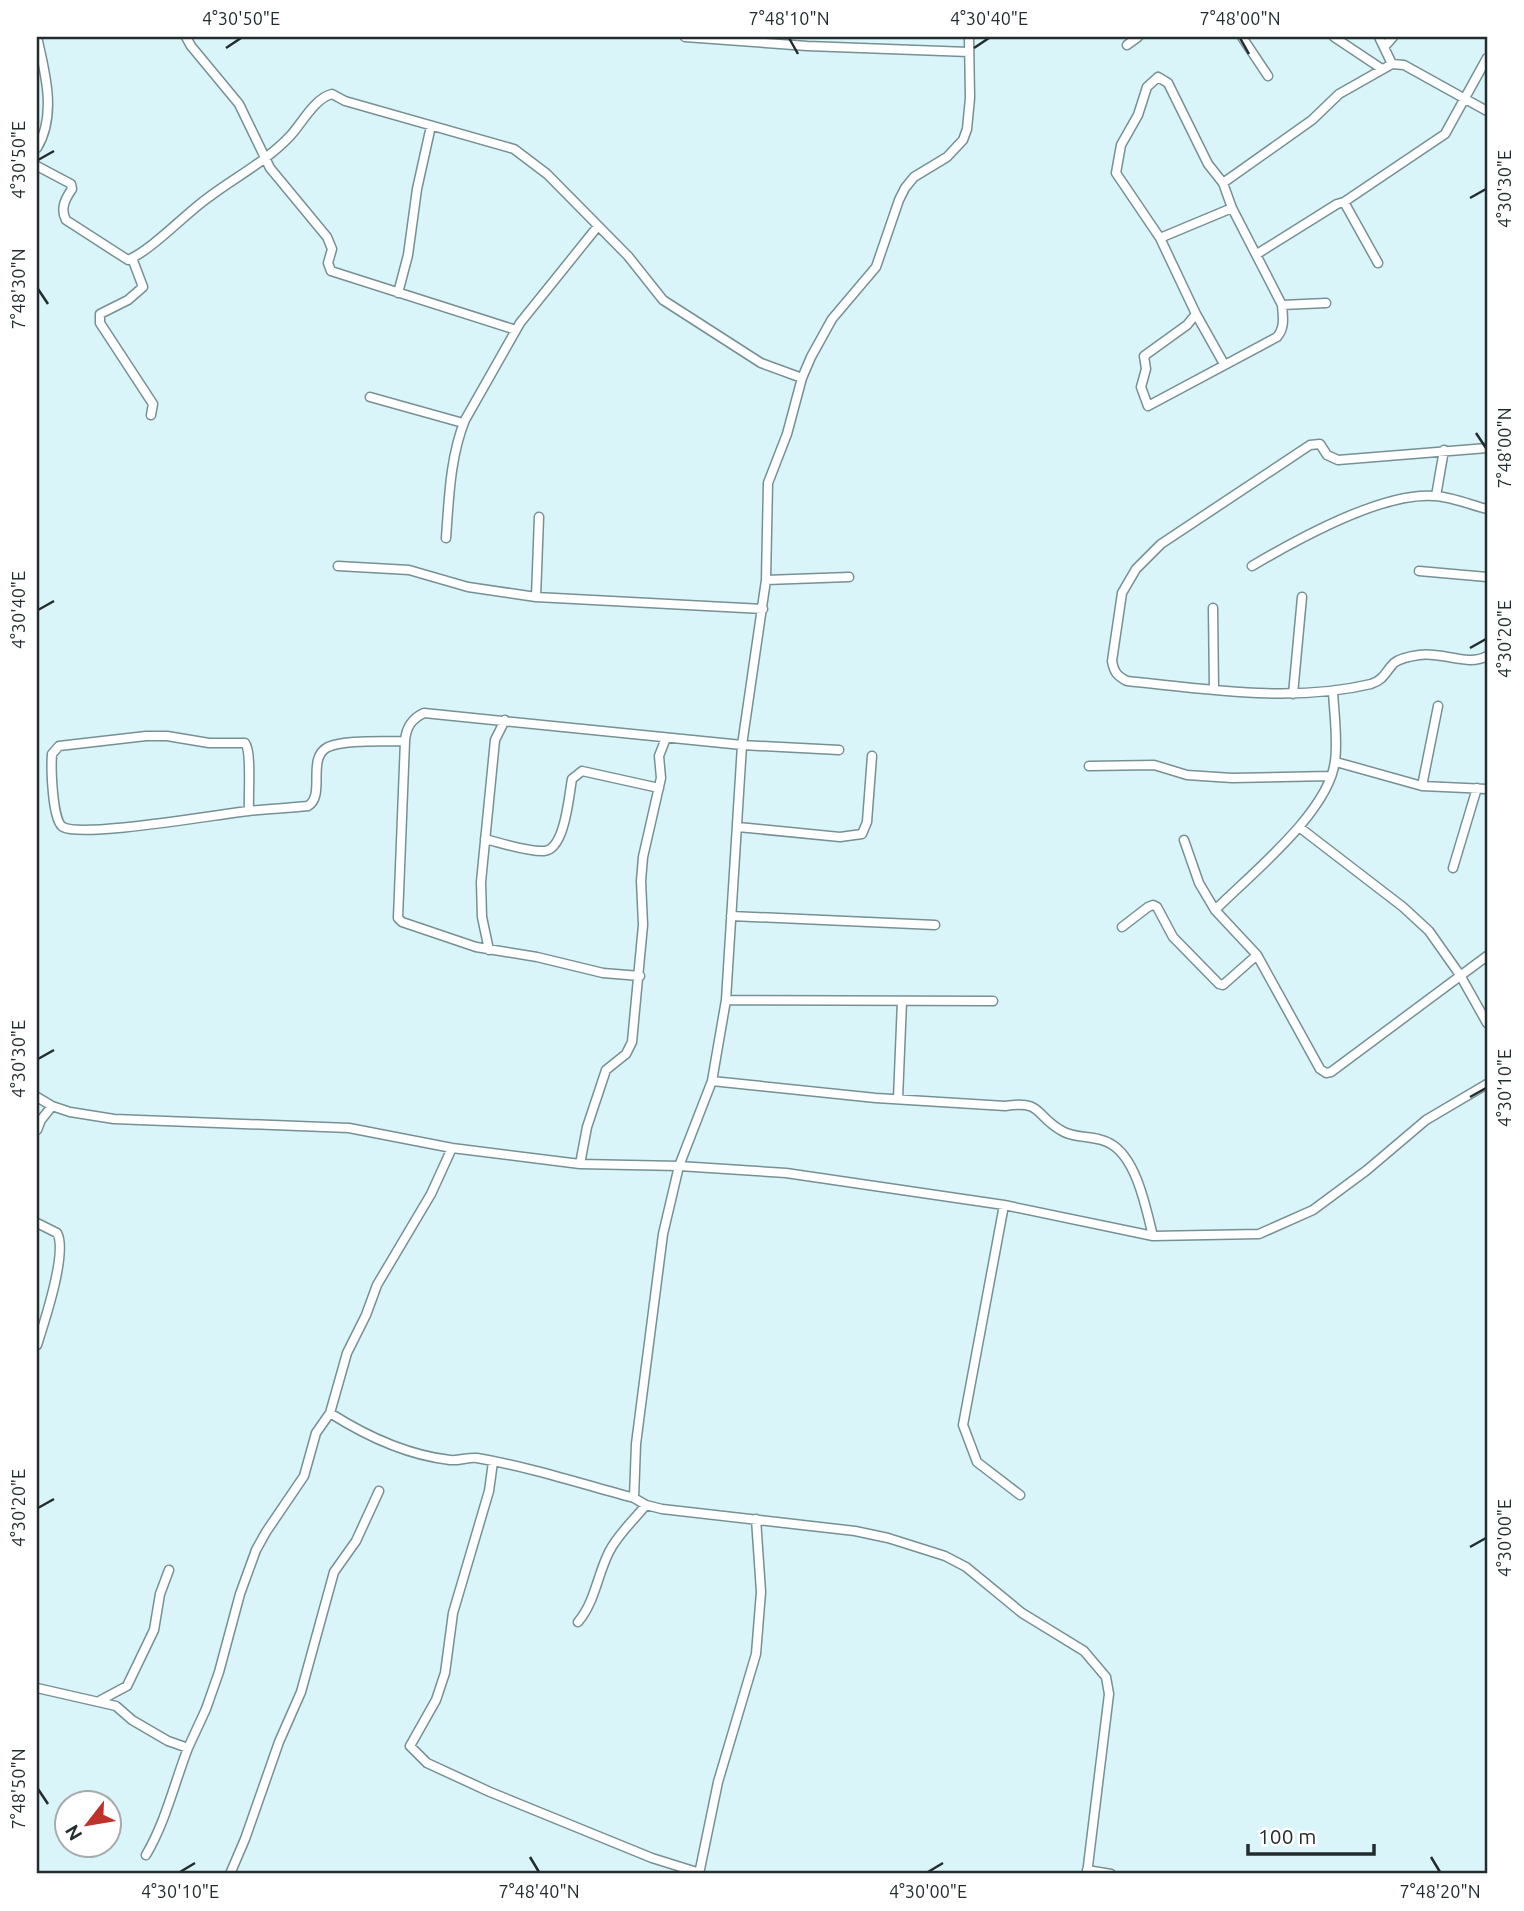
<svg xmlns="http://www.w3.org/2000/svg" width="1524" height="1911" viewBox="0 0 1524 1911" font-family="Ubuntu,sans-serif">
<rect width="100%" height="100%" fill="#daf5f9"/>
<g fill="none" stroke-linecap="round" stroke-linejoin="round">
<defs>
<path id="minor" d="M37 37C45 72 57 115 37 148
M186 37 191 46 239 104 270 168 327 237 332 249 328 263 331 271 516 330
M685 37 807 46 969 52
M969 37 970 98 967 129 963 140 947 157 914 177 905 188 899 200 876 267 832 319 811 357 802 378 787 434 768 483 766 580 742 745 726 1000 712 1081 679 1166 663 1234 636 1444 634 1498 646 1505 662 1509 855 1531 888 1538 945 1556 966 1567 1022 1613 1084 1651 1106 1677 1109 1694 1087 1874
M1242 37 1268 76
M1334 37 1382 69
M1379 37 1392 64 1404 65 1487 111
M1127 45 1138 37
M1384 47 1393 37
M37 166 71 184 72 189C65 199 60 209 66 220L128 260C153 249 186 213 209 197 237 176 267 161 291 135 302 123 315 98 332 94L345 101 514 149 547 174 628 256 663 300 761 363 802 378
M1223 183 1312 120 1339 94 1392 64
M1344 202 1378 263
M1160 238 1232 208
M1257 254 1337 204 1344 202 1445 134 1487 58
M132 258 143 287 128 300 100 314V323L153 404 151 415
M398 293 408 255 417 189 431 126
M1282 305 1326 303
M1196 314 1187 325 1144 356 1146 369 1141 387 1148 406 1277 337C1285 328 1283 317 1282 305L1232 208 1223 183 1208 164 1168 83 1158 77 1147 87 1138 115 1121 145 1116 173 1160 238 1196 314 1224 364
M370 397 463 423
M1487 448 1338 460 1327 455 1320 444 1310 445 1161 544 1136 569 1122 593 1112 661C1114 672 1117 676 1127 681 1207 689 1292 703 1371 684 1384 680 1385 672 1394 663 1400 658 1412 656 1419 655 1441 651 1468 667 1487 656
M1436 496 1444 450
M446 538C449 498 450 457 465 420L520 323 598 226
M338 566 409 570 468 587 536 597 763 609
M1252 566C1296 540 1384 491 1435 496 1452 497 1471 505 1487 509
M1419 571 1487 577
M766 580 849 577
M536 597 539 517
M1213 608 1214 690
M1293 694 1302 597
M1336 762 1422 786 1487 789
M1089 766 1154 765 1187 775 1232 778 1330 776
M1422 786 1438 706
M249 811C248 796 252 751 245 743H209L167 736H146L59 746 52 754C51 767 52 821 63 827 82 838 219 814 249 811 269 809 288 808 308 806 326 795 306 758 328 747 346 739 384 742 405 741
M738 827 840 837 862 834 867 822 872 756
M1299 827 1403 907 1429 931 1460 975 1487 1023
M485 839C501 843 528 852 544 851 565 850 569 795 572 779L582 771 659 788
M1184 840 1199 883 1215 910 1257 955 1320 1069 1326 1073 1331 1072 1487 956
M1453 868 1477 788
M1215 910C1251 874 1329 812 1335 761 1338 739 1334 713 1333 691
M731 916 935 925
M1122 927 1148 907 1153 905 1157 907 1173 937 1219 984 1223 985 1257 955
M489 950 482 917 481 882 495 740 505 720
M640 976 603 973 537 957 476 947 402 922 398 918 405 741C406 728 411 719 424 713L742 745 839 750
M726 1000 993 1001
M712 1081 876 1098 1005 1106C1045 1100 1033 1116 1064 1132 1078 1139 1097 1135 1111 1144 1137 1159 1146 1209 1153 1236
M37 1097 52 1106 70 1112 114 1119 349 1128 452 1148 580 1164 679 1166 786 1173 1004 1205 1153 1236 1259 1234 1313 1210 1367 1170 1426 1120 1487 1084
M898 1099 902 1001
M37 1130 41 1120 52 1106
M580 1164 587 1127 606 1070 626 1054 632 1042 643 925 641 881 643 857 661 778 659 756 666 738
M1004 1205 963 1425 977 1462 1020 1495
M37 1223 57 1233C68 1252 44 1323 37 1345
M330 1413C366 1436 407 1455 450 1460 459 1461 468 1457 477 1458 530 1467 582 1484 634 1498
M493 1462 489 1491 453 1613 445 1673 436 1700 410 1746 427 1763 490 1792 652 1858 700 1873
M578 1622C595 1602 597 1576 609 1552 618 1534 633 1521 646 1505
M37 1688 116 1706 132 1720 168 1741 188 1748 206 1709 219 1672 240 1594 256 1550 266 1532 304 1476 316 1433 330 1413 347 1353 366 1315 377 1285 431 1194 452 1148
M99 1701 127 1686 154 1630 160 1594 169 1570
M146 1855C166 1821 174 1784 188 1748
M1087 1870 1111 1874
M230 1874 245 1839 279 1742 301 1692 334 1572 356 1541 379 1491
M699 1874 718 1782 756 1654 761 1592 756 1519"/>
</defs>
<use href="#minor" stroke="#769094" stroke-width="11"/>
<use href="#minor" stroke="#fff" stroke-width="8"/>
</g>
<path fill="none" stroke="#232d2f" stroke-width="2.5" d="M789 38 798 54M1240 38 1249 54M226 48 241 38M974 48 989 38M38 160 54 151M1470 198 1486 189M38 289 48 304M1476 433 1486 448M38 610 54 601M1470 648 1486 639M38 1059 54 1050M1470 1097 1486 1088M38 1508 54 1499M1470 1547 1486 1538M38 1789 48 1804M530 1857 539 1872M1431 1857 1440 1872M180 1872 195 1863M928 1872 943 1863"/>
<rect width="1524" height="1911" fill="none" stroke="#ffffff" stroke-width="77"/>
<g transform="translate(88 1824) rotate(239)"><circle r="33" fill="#ffffff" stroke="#a7abac" stroke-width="2"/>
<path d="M0-5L12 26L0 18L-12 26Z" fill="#bf3129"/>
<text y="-10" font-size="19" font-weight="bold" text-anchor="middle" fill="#232d2f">N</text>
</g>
<path d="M1248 1844v10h126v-10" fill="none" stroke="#232d2f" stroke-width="3.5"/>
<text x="1258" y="1844" font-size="21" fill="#232d2f" stroke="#ffffff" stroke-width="5" paint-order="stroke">100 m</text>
<rect x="38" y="38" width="1448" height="1834" fill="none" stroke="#232d2f" stroke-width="2.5"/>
<g font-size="18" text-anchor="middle" fill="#232d2f">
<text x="241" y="25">4°30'50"E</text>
<text x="789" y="25">7°48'10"N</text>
<text x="989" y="25">4°30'40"E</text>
<text x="1240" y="25">7°48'00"N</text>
<text transform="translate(19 160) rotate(-90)" y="6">4°30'50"E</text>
<text transform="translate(1505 189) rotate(-90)" y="6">4°30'30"E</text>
<text transform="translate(19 289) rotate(-90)" y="6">7°48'30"N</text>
<text transform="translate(1505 448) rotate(-90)" y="6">7°48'00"N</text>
<text transform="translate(19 610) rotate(-90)" y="6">4°30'40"E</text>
<text transform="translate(1505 639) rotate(-90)" y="6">4°30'20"E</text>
<text transform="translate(19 1059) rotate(-90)" y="6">4°30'30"E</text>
<text transform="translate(1505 1088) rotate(-90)" y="6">4°30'10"E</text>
<text transform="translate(19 1508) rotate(-90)" y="6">4°30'20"E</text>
<text transform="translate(1505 1538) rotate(-90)" y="6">4°30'00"E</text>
<text transform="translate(19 1789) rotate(-90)" y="6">7°48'50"N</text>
<text x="180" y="1898">4°30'10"E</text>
<text x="539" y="1898">7°48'40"N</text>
<text x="928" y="1898">4°30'00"E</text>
<text x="1440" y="1898">7°48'20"N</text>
</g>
</svg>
